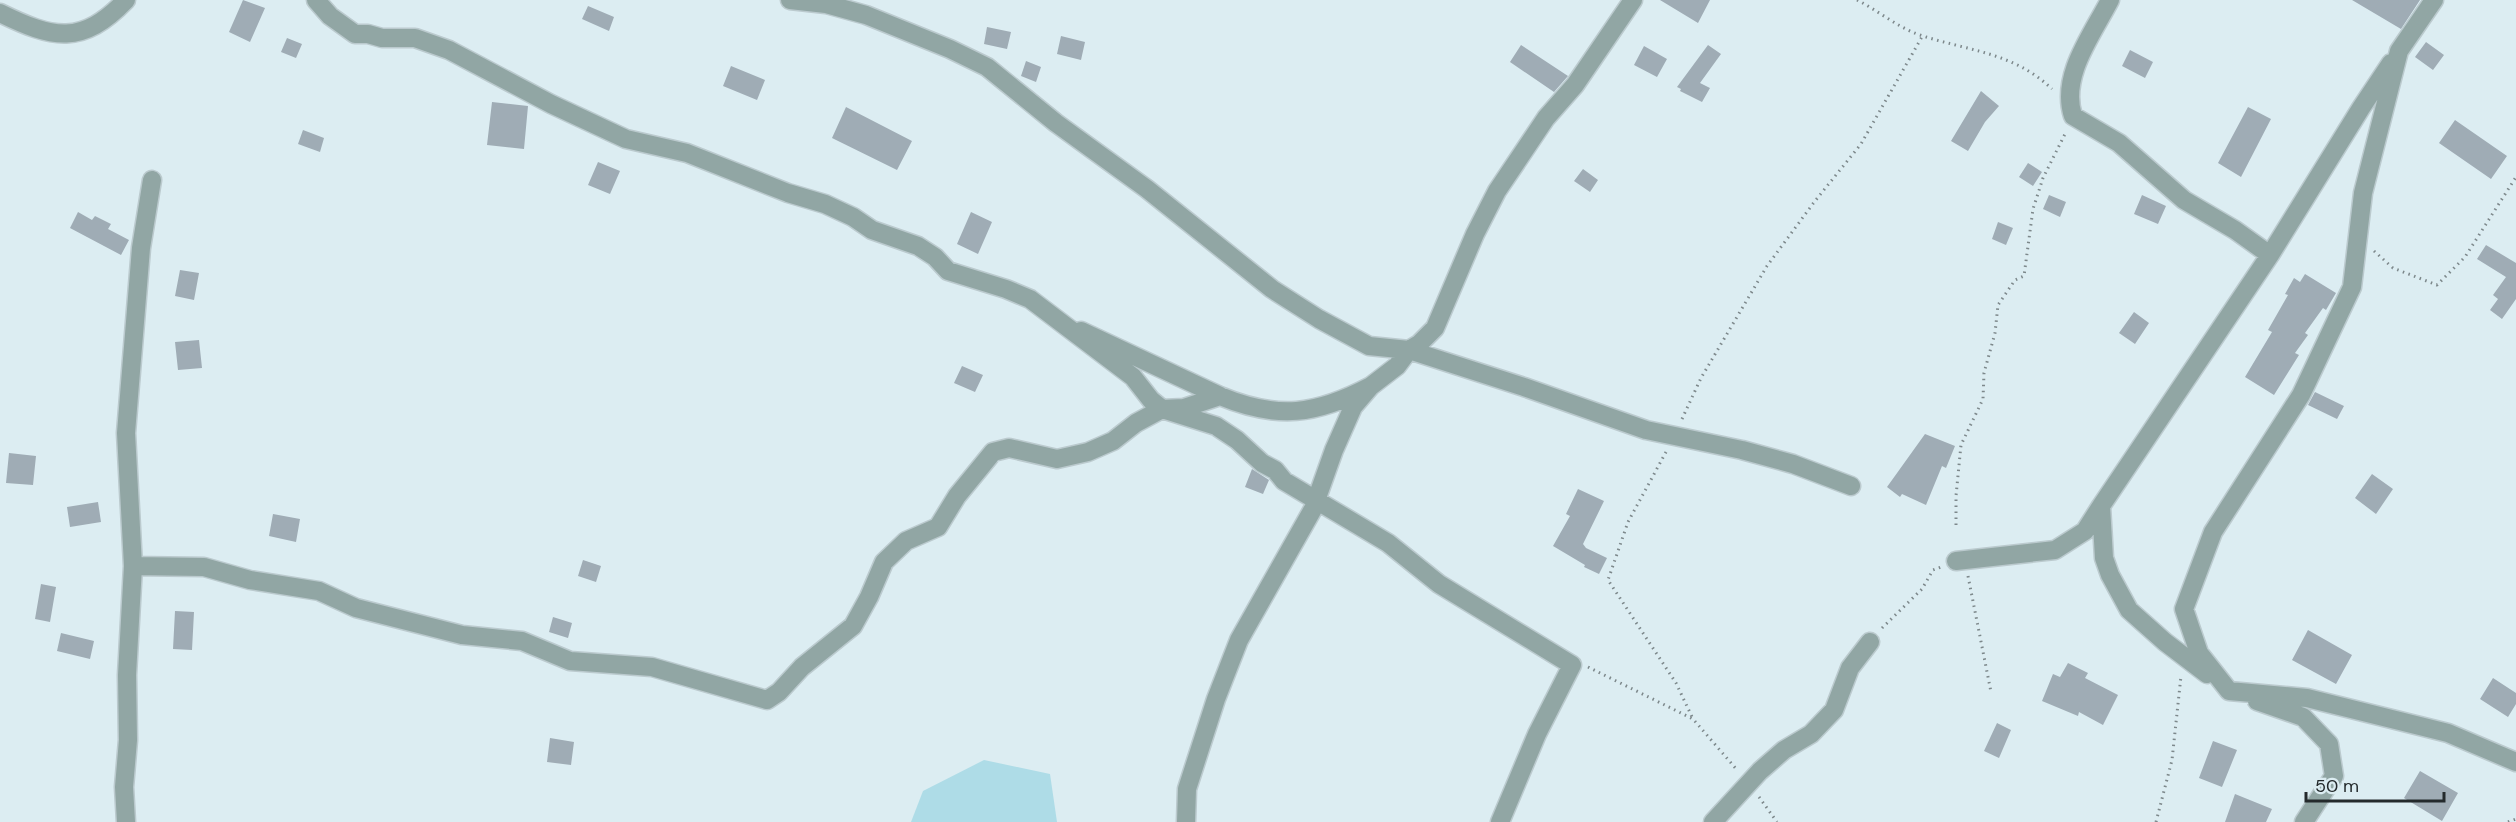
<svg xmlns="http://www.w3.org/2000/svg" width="2516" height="822" viewBox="0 0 2516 822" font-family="'DM Sans',sans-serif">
<rect width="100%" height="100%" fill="#dcedf2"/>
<path fill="#aedce7" d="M984 760 1050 774 1057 822H911L923 791Z"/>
<path fill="#9facb5" d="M243 0 265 8 250 42 229 32Z
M1660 0H1710L1698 23Z
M2352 0H2420L2401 29Z
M588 6 614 17 609 31 582 19Z
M987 27 1011 32 1007 49 984 44Z
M1061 36 1085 42 1081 60 1057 54Z
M287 38 302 44 296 58 281 52Z
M2426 42 2444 55 2433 70 2415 57Z
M1521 45 1568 76 1554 92 1510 62Z
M1708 45 1721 54 1700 83 1710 88 1702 102 1680 91 1681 89 1677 87Z
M1644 46 1667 59 1657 77 1634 65Z
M2130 50 2153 62 2145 78 2122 66Z
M1026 61 1041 67 1036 82 1021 76Z
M731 66 765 80 757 100 723 86Z
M1981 91 1999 106 1985 122 1968 151 1951 141Z
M492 102 528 106 524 149 487 145Z
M846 107 912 141 897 170 832 138Z
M2248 107 2271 119 2241 177 2218 163Z
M2455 120 2507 156 2491 179 2439 143Z
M303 130 324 138 320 152 298 144Z
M598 162 620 171 610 194 588 185Z
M2028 163 2042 172 2033 186 2019 177Z
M1583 169 1598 180 1590 192 1574 181Z
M2049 195 2066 202 2060 217 2043 209Z
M2142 195 2166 206 2158 224 2134 214Z
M78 212 92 220 95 216 111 224 108 229 129 240 121 255 70 228Z
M971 212 992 222 978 254 957 244Z
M1998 222 2013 228 2006 245 1992 239Z
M2486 245 2516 263V299L2502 319 2490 310 2498 299 2493 295 2506 277 2477 259Z
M180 270 199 273 194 300 175 296Z
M2305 274 2336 293 2326 310 2323 308 2305 333 2308 335 2295 353 2299 355 2274 395 2245 377 2272 332 2268 330 2288 295 2285 294 2294 278 2300 282Z
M2134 312 2149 323 2135 344 2119 333Z
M199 340 202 368 178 370 175 342Z
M962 366 983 375 975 392 954 383Z
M2315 392 2344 406 2337 419 2308 405Z
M1925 434 1955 446 1946 468 1942 466 1926 505 1902 494 1900 497 1887 487Z
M9 453 36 456 33 485 6 483Z
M1252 469 1269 480 1263 494 1245 487Z
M2372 474 2393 489 2376 514 2355 498Z
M1578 489 1604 501 1583 544 1586 548 1607 558 1599 574 1584 567 1585 565 1553 546 1570 516 1566 514Z
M98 502 101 522 70 527 67 507Z
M273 514 300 519 296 542 269 536Z
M583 560 601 566 596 582 578 576Z
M41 584 56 587 50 622 35 619Z
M175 611 194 612 192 650 173 649Z
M553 617 572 623 568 638 549 632Z
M2308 630 2352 655 2336 684 2292 660Z
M61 633 94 641 90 659 57 651Z
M2068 663 2088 673 2085 678 2118 695 2103 725 2079 712 2078 716 2042 701 2053 674 2060 677Z
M2493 678 2516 693V704L2508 717 2480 699Z
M1997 723 2011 730 1999 758 1984 751Z
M550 738 574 742 571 765 547 762Z
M2213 741 2237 750 2222 787 2199 778Z
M2420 771 2458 793 2442 821 2404 798Z
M2235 794 2272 809 2266 822H2225Z"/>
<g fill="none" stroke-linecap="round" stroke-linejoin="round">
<defs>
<path id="minor" d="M316 0 330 16 355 34H368L382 38H415L449 50 551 104 626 139 687 153 788 193 825 204 853 217 872 230 918 246 935 257 948 271 1006 289 1030 299 1133 377 1151 400 1162 409 1216 426 1237 440 1262 463 1275 470 1284 481 1388 543 1439 584 1572 665 1537 734 1500 822
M790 0 826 4 866 15 950 49 987 67 1056 123 1147 189 1272 289 1319 319 1369 346 1409 350 1419 344 1435 328 1475 234 1497 191 1546 118 1575 85 1633 0
M2110 0C2092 35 2060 76 2073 116L2119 143 2184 200 2235 230 2270 255
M2434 0 2399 51 2363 193 2352 287 2301 395 2213 532 2184 609 2199 653 2229 691 2307 698 2448 733 2516 762
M0 13C53 39 82 46 126 0
M1081 331 1220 396
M1956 561 2055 550 2085 531 2101 506
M133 566 204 567 250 580 319 591 356 608 462 635 522 641 570 661 652 667 767 700 779 692 802 667 853 626 869 597 884 562 906 541 938 527 957 496 993 452 1009 448 1057 459 1088 452 1113 441 1136 423 1162 409 1184 408 1220 396C1278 420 1316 415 1371 386
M2207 674 2165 642 2129 610 2110 575 2104 558 2101 506 2270 255 2361 108 2391 63
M2257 701 2303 717 2329 744 2334 776 2304 822
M126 822 124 787 128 740 127 675 133 566 126 433 141 248 152 180
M1186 822 1187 789 1216 699 1239 640 1313 509 1334 450 1353 407 1371 386 1397 366 1409 350 1524 387 1646 430 1742 450 1793 464 1851 486
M1713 822 1760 771 1784 750 1811 734 1834 710 1850 668 1870 642"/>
</defs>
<use href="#minor" stroke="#bbcace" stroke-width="21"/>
<path stroke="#7d888b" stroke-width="3" stroke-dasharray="1.5 4.5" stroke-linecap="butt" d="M1857 0C1877 10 1896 26 1917 34 1966 51 2012 51 2052 89
M2374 251 2393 268 2437 285 2465 257 2516 177
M1682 419 1701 378 1767 266 1815 201 1861 144 1923 35
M1666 452 1628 522 1608 580 1676 683 1693 719
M1956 525V496L1961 445 1983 399 1984 373 1995 333 1998 305 2015 280 2024 276 2033 209 2043 178 2066 132
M1968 576 1991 692
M1882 628 1922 589 1933 570 1941 567
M1588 667 1693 719 1738 771
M1759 797 1777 822
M2156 822 2172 760 2181 676
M2508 822 2516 819"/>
<use href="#minor" stroke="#91a6a4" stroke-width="18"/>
</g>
<path d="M2306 792v9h138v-9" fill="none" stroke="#242a2c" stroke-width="3"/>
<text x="2315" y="792" font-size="18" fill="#242a2c" stroke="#dcedf2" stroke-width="4.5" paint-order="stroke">50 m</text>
</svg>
